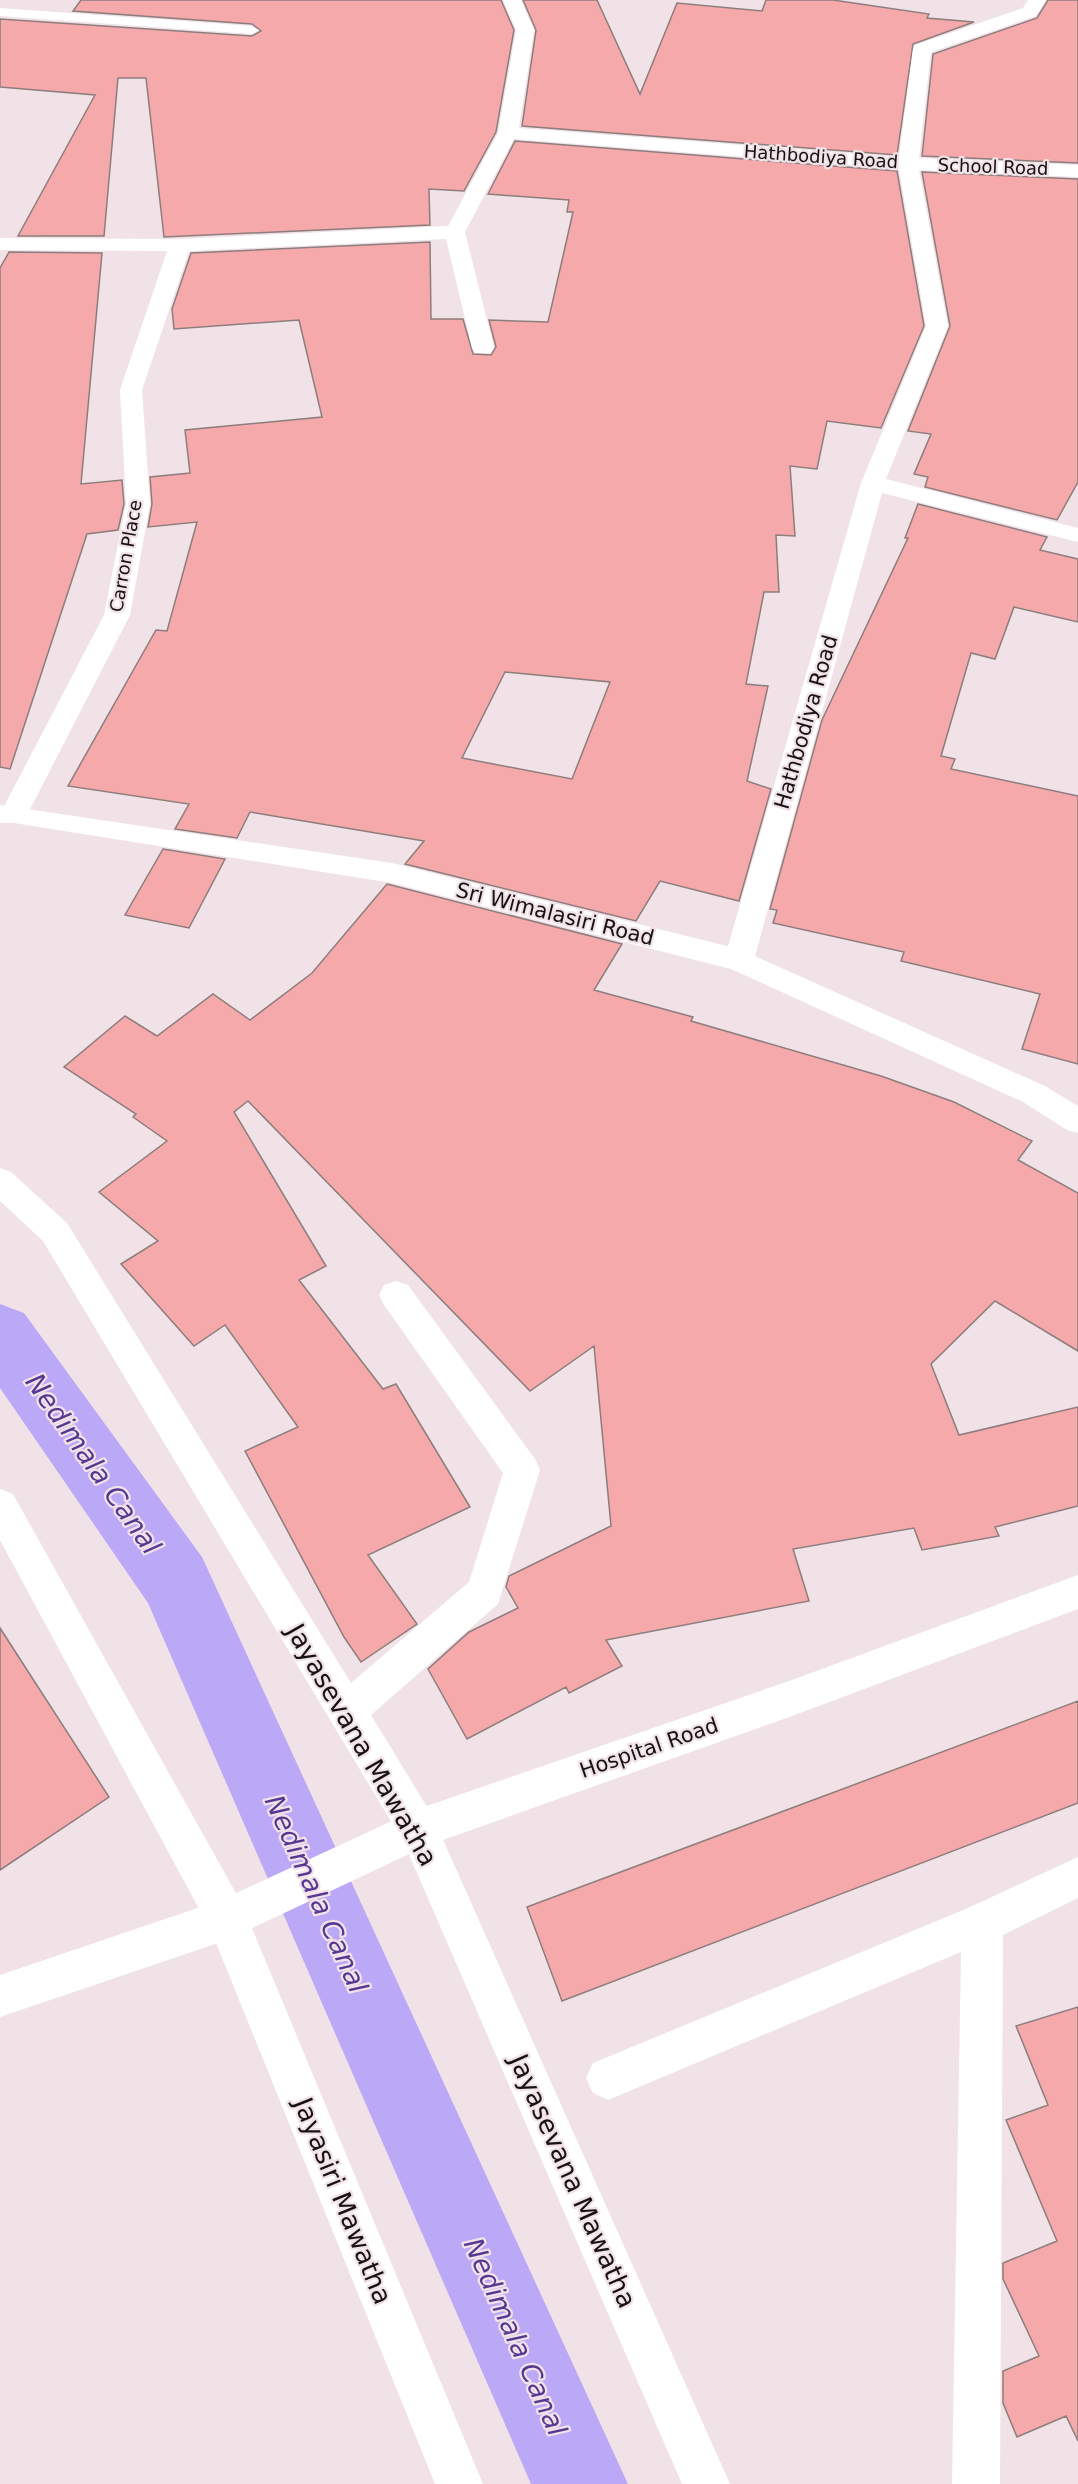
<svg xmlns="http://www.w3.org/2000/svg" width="1078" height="2484" viewBox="0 0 1078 2484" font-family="'DejaVu Sans',sans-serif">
<rect width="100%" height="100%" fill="#f1e2e8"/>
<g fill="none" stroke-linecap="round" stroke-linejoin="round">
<path fill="#bba8f6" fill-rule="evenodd" d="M0 1304 24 1313 202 1557 628 2484H531L148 1603 0 1388Z"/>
</g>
<path fill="#f5a9ab" stroke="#8d7d7d" stroke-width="1.5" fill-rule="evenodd" d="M81 0H501L514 30 496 132 464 191 429 189 430 225 164 237 146 78H118L104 236H18L95 95 0 87V19L252 36 261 31 252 24 73 11Z
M523 0H597L640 94 677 3 762 11 766 0H833L929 14 927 18 974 22 913 44 897 155 522 126 536 30Z
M1048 0H1078V163L922 156 933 54 1037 18Z
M515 141 897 171 924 326 881 428 827 421 817 469 790 466 795 536 776 535 779 592H764L746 684 768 686 747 781 771 789 739 901 660 881 636 921 405 864 424 841 250 812 237 838 175 829 189 804 68 786 156 630 167 631 197 522 148 527 152 504 150 477 190 473 185 430 322 417 299 320 174 329 172 309 191 253 430 242 431 319H463L473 354 491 355 496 347 489 320 548 322 573 212H567L569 200 488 194ZM505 672 610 682 572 779 462 758Z
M922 172 1078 179V482L1057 520 925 487 928 477 914 474 931 434 908 431 950 326Z
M9 252 102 253 81 484 122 480 124 504 118 530 87 534 10 769 0 767V268Z
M918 504 1047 537 1040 550 1078 559V622L1014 607 995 659 971 653 941 756 955 759 951 769 1078 796V1064L1022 1049 1040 994 901 961 904 952 773 923 777 910 770 909 822 720 908 538H905Z
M163 849 225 859 189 928 125 915Z
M387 884 622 944 594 990 693 1017 691 1021 881 1076 954 1102 1032 1141 1018 1160 1078 1193V1351L995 1301 931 1364 959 1435 1078 1407V1506L995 1527 999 1536 922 1550 914 1528 793 1549 809 1601 606 1640 622 1666 569 1693 566 1687 467 1739 428 1669 469 1632 518 1608 506 1587 509 1576 611 1526 594 1346 530 1391 248 1101 234 1112 326 1266 299 1280 383 1389 396 1384 470 1507 368 1555 417 1624 361 1662 344 1637 245 1451 298 1427 225 1325 194 1346 121 1264 158 1241 99 1192 167 1141 133 1117 136 1114 64 1067 125 1016 157 1036 213 994 250 1020 312 973Z
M0 1628 109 1797 0 1870Z
M1078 1701V1803L562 2001 527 1907Z
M1078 2007V2441L1066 2416 1017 2437 1003 2403V2371L1039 2356 1003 2279V2263L1057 2241 1006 2120 1048 2105 1016 2026Z"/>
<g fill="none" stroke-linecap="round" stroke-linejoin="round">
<path fill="#fff" fill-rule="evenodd" d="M0 8 252 26 259 30 252 34 0 16Z"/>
<path fill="#fff" fill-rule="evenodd" d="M503 0H521L534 30 519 128 899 157 913 49 915 45 1023 8 1028 0H1046L1036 16 931 52 919 158 1078 165V177L919 170 948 326 886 479 1078 528V542L882 493 754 960 749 968 739 971 729 968 724 960 861 483 926 326 899 169 514 139 465 232 494 348 491 353H475L472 348 446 239 189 251 142 390 150 504 130 615 24 821 14 823 4 821 0 814 104 615 126 504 120 390 167 251 0 250V238L180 239 448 226 498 133 516 30Z
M0 1168 11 1172 67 1223 351 1683 469 1582 503 1473 384 1305 379 1295 384 1285 396 1281 408 1285 535 1459 540 1470 498 1604 371 1715 432 1815 730 2484H682L404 1843 43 1241 0 1201Z
M0 1489 13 1494 242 1904 483 2484H435L212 1933 0 1540Z
M1078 1857V1898L1003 1935 1000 2484H952L961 1952 608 2100 593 2093 586 2078 593 2063 968 1908Z"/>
<path fill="#fff" fill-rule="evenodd" d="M0 805 392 863 739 949 1045 1086 1078 1106V1133L1067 1130 1023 1102 731 969 392 883 14 823H0Z"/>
<path fill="#fff" fill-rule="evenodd" d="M1078 1575V1609L792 1716 426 1846 227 1940 0 2017V1975L221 1900 418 1809 792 1680Z"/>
</g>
<g text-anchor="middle" stroke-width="4.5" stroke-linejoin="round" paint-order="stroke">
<g font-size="18" fill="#161113" stroke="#f1e2e8">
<text transform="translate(821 157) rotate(4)" y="6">Hathbodiya Road</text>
<text transform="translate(993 167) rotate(2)" y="6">School Road</text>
<text transform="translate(126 556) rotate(-80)" y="6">Carron Place</text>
</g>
<g font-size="21" fill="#161113" stroke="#f1e2e8">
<text transform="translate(806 722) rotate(-74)" y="7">Hathbodiya Road</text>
<text transform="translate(555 914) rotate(14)" y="7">Sri Wimalasiri Road</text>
<text transform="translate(649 1748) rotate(-19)" y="7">Hospital Road</text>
</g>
<g font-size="26" fill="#161113" stroke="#f1e2e8">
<text transform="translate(362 1745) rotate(60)" y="9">Jayasevana Mawatha</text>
<text transform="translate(573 2181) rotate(66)" y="9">Jayasevana Mawatha</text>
<text transform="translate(343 2201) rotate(68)" y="9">Jayasiri Mawatha</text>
</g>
<g font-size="27" font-style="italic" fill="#563892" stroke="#f1e2e8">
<text transform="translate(93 1464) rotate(55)" y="9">Nedimala Canal</text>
<text transform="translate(316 1894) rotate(66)" y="9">Nedimala Canal</text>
<text transform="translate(515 2337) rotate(66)" y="9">Nedimala Canal</text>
</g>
</g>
</svg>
